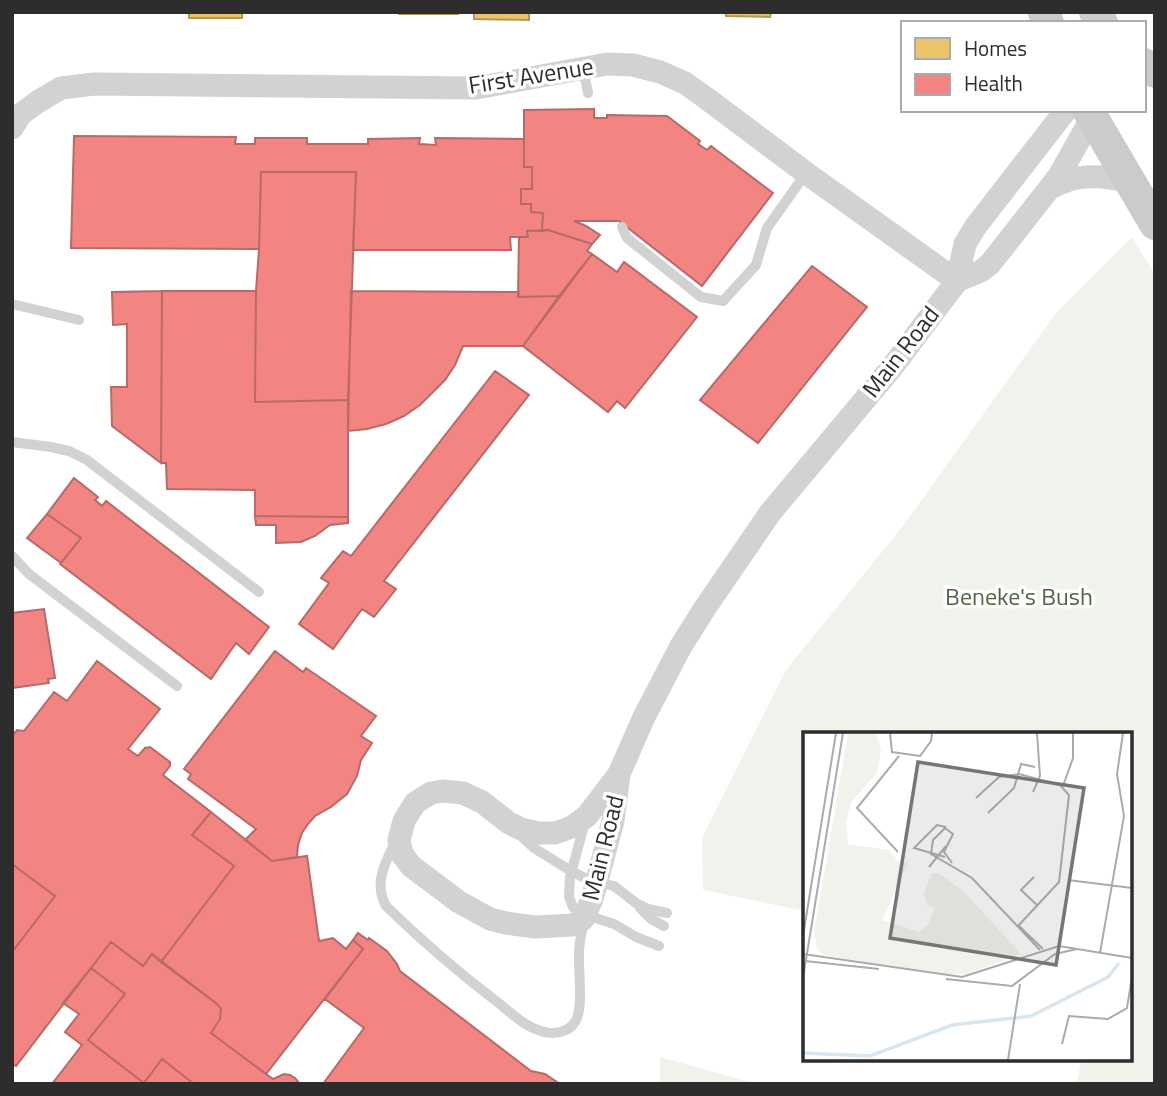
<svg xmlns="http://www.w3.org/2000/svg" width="1167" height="1096" viewBox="0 0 1167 1096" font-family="'Titillium Web',sans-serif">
<rect width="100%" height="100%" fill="#fff"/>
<path fill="#f0f3ec" d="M1132 237 1155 275V1084H1076L1082 1059H1130V734H805V911L703 890 702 838 786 670 903 526 1056 313Z
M660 1057 757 1084H660Z"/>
<path fill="#e9c46a" stroke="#b19758" stroke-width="2" d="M111 12H169V13H111Z
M189 12H242V18H189Z
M399 12H458V14H399Z
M474 12H529V20L474 19Z
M726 12H771L770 17 726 16Z"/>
<path fill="#f28482" stroke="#b76a68" stroke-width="2" d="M594 109V118H607V115L667 116 700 141 698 144 707 150 711 146 773 193 702 286 619 221H574L586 226 600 235 592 244 548 230 542 231 543 213 531 212V204H521V189H532V167H524V110Z
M74 136 236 137 235 144H255V138H307V144H368V139L420 138 419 144 436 145 435 138 524 139V167H532V189H521V204H531V212L543 213 542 231H527L528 237H510L511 250H353L356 172H261L259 249 71 248Z
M261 172H356L348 400 255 402 256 291 259 249Z
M548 230 592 244 587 251 592 254 559 296 518 297 519 237H528L527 231Z
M592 254 617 272 624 262 697 317 625 408 617 401 608 412 523 346Z
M812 266 867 307 758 443 700 400Z
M162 291 161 463 112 426 111 387H127V324L113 325 112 292Z
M162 291H256L255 402 348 400V517L255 516V490L167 489 166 463H161Z
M351 291 519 292 518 297 559 296 523 346H463L455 365 445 380 420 405 404 416 386 424 367 429 348 431Z
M495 371 529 395 384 581 396 589 374 617 362 609 333 649 299 624 329 583 321 578 343 551 351 556Z
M74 478 98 497 95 500 102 506 106 501 269 627 249 654 236 643 211 679 60 564 81 538 47 514Z
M47 514 81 538 61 563 27 538Z
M255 516 348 517V523L330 525 315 536 301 542 276 543V525H256Z
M44 609 55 678 48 679 49 683 12 688V613Z
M275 651 303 672 306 668 376 716 361 736 372 743 361 760 357 776 347 794 331 807 315 816 308 824 302 833 298 845 297 857 272 861 245 840 256 829 188 779 191 774 184 769Z
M97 661 160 709 128 749 138 756 145 748 150 747 170 762V766L163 775 211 812 192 835 234 866 161 962 152 954 143 966 111 942 16 1066 12 1063V952L55 896 12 864V736L17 730 24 731 54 692 67 701Z
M211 812 272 861 307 856 319 941 333 938 346 949 353 940 363 949 266 1074 211 1033 220 1019 221 1009 217 1004 161 962 234 866 192 835Z
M12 864 55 896 12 952Z
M358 933 368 940 369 938 387 951 397 964 400 971 531 1071 545 1074 560 1084H323L364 1028 325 999 363 949 353 940Z
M111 942 143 966 152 954 217 1004 221 1009 220 1019 211 1033 273 1079 284 1074 290 1075 295 1078 300 1084H194L162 1059 144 1083 88 1040 125 994 91 968Z
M91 968 125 994 88 1040 144 1083 162 1059 194 1084H52L82 1045 65 1032 79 1014 63 1003Z"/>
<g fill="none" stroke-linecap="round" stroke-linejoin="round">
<path stroke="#d2d2d2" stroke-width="10" d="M583 68 588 93
M622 227 627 238 701 297 723 301 756 265 767 228 806 173
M12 304 79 320
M12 442 51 447 69 451 87 460 259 592
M12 556 29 574 177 686
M585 822 570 877 569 897 573 907 580 913 614 924 636 937 659 946
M518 833 534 848 571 871 589 880 614 886 636 903 648 909 667 913
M396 840C386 862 373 882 386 906 421 940 458 972 496 1001 510 1012 524 1026 541 1031 552 1035 568 1033 575 1022 584 1009 578 969 579 953 579 942 582 931 584 921
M640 908 651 919 664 926"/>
<path stroke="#d2d2d2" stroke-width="23" d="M12 128 21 114 39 101 61 88 94 84 476 88 607 64 633 65 660 72 685 83 706 98 806 173 957 281
M1051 188C1076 173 1102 175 1130 182
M957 281 981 271 990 264 1059 176 1092 117
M619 774 587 816 572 827 555 833H538L521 829 509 823 482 802 463 793 443 791 431 793 415 803 404 821 399 840 402 854 411 866 459 902 490 919 506 923 535 927 572 925 578 923 583 919 592 899 613 821 619 774 644 717 681 646 705 608 770 513 893 366 957 281 965 244 976 226 1066 110"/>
<path stroke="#cbcbcb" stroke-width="32" d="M1044 12 1048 23
M1095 12 1102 23
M1144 64 1155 72
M1088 110 1155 224"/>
</g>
<g text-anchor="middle" stroke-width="7" stroke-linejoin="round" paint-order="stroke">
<g font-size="24" fill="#2d2d2d" stroke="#fff">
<text transform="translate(531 76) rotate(-9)" y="8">First Avenue</text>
<text transform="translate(901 352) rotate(-52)" y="8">Main Road</text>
<text transform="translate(603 848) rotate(-76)" y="8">Main Road</text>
</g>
<g font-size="24" fill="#50663e" stroke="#fff">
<text x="1019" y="605">Beneke's Bush</text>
</g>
</g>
<g transform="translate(803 732)">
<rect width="329" height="329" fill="#fff"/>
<path d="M45 1H73L78 19 74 41 48 70 43 90 45 112 86 118 95 129 105 131 79 188 116 200 125 193 132 175 124 173 121 162 129 141 137 142 160 159 218 222 164 242H130L21 223 14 217 11 201Z" fill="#f0f3ec"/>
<path fill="none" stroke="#d9e6f0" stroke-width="3.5" d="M0 321 67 324 149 293 228 284 305 245 316 231"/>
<path fill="none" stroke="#ababab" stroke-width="2" d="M87 1 89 20 117 24 128 9 129 1M260 54 270 26V1M230 60 237 44 234 1M173 66 196 45 216 42 257 53 266 63 256 150 215 194M185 81 211 56 218 32 232 35M95 120 54 76 96 24M142 125 111 116 134 93 143 95M149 131 141 120 150 102 142 96 130 108 128 122 169 146 237 218M126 135 143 114M231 145 218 158 235 174M265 148 329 156M216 194 240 217M0 204 33 1M297 221 321 84 314 42 320 1M0 222 159 245 256 214 329 226M2 229 76 237M0 246 40 1M143 247 209 254 252 222 274 217M259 312 266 284 305 287 324 276 329 245M205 328 217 252"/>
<path fill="#767676" fill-opacity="0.15" stroke="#767676" stroke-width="3.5" d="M115 30 281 56 253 233 87 206Z"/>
<rect width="329" height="329" fill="none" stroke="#2d2d2d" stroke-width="3.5"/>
</g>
<rect width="1167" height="1096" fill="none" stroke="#2d2d2d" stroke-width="28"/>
<rect x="901" y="21" width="245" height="91" fill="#ffffff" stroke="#ababab" stroke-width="2"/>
<rect x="915" y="38" width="35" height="21" fill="#e9c46a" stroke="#ababab" stroke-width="2"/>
<text x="964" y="56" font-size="21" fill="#2d2d2d">Homes</text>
<rect x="915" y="74" width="35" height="21" fill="#f28482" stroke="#ababab" stroke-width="2"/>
<text x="964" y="91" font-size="21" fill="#2d2d2d">Health</text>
</svg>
